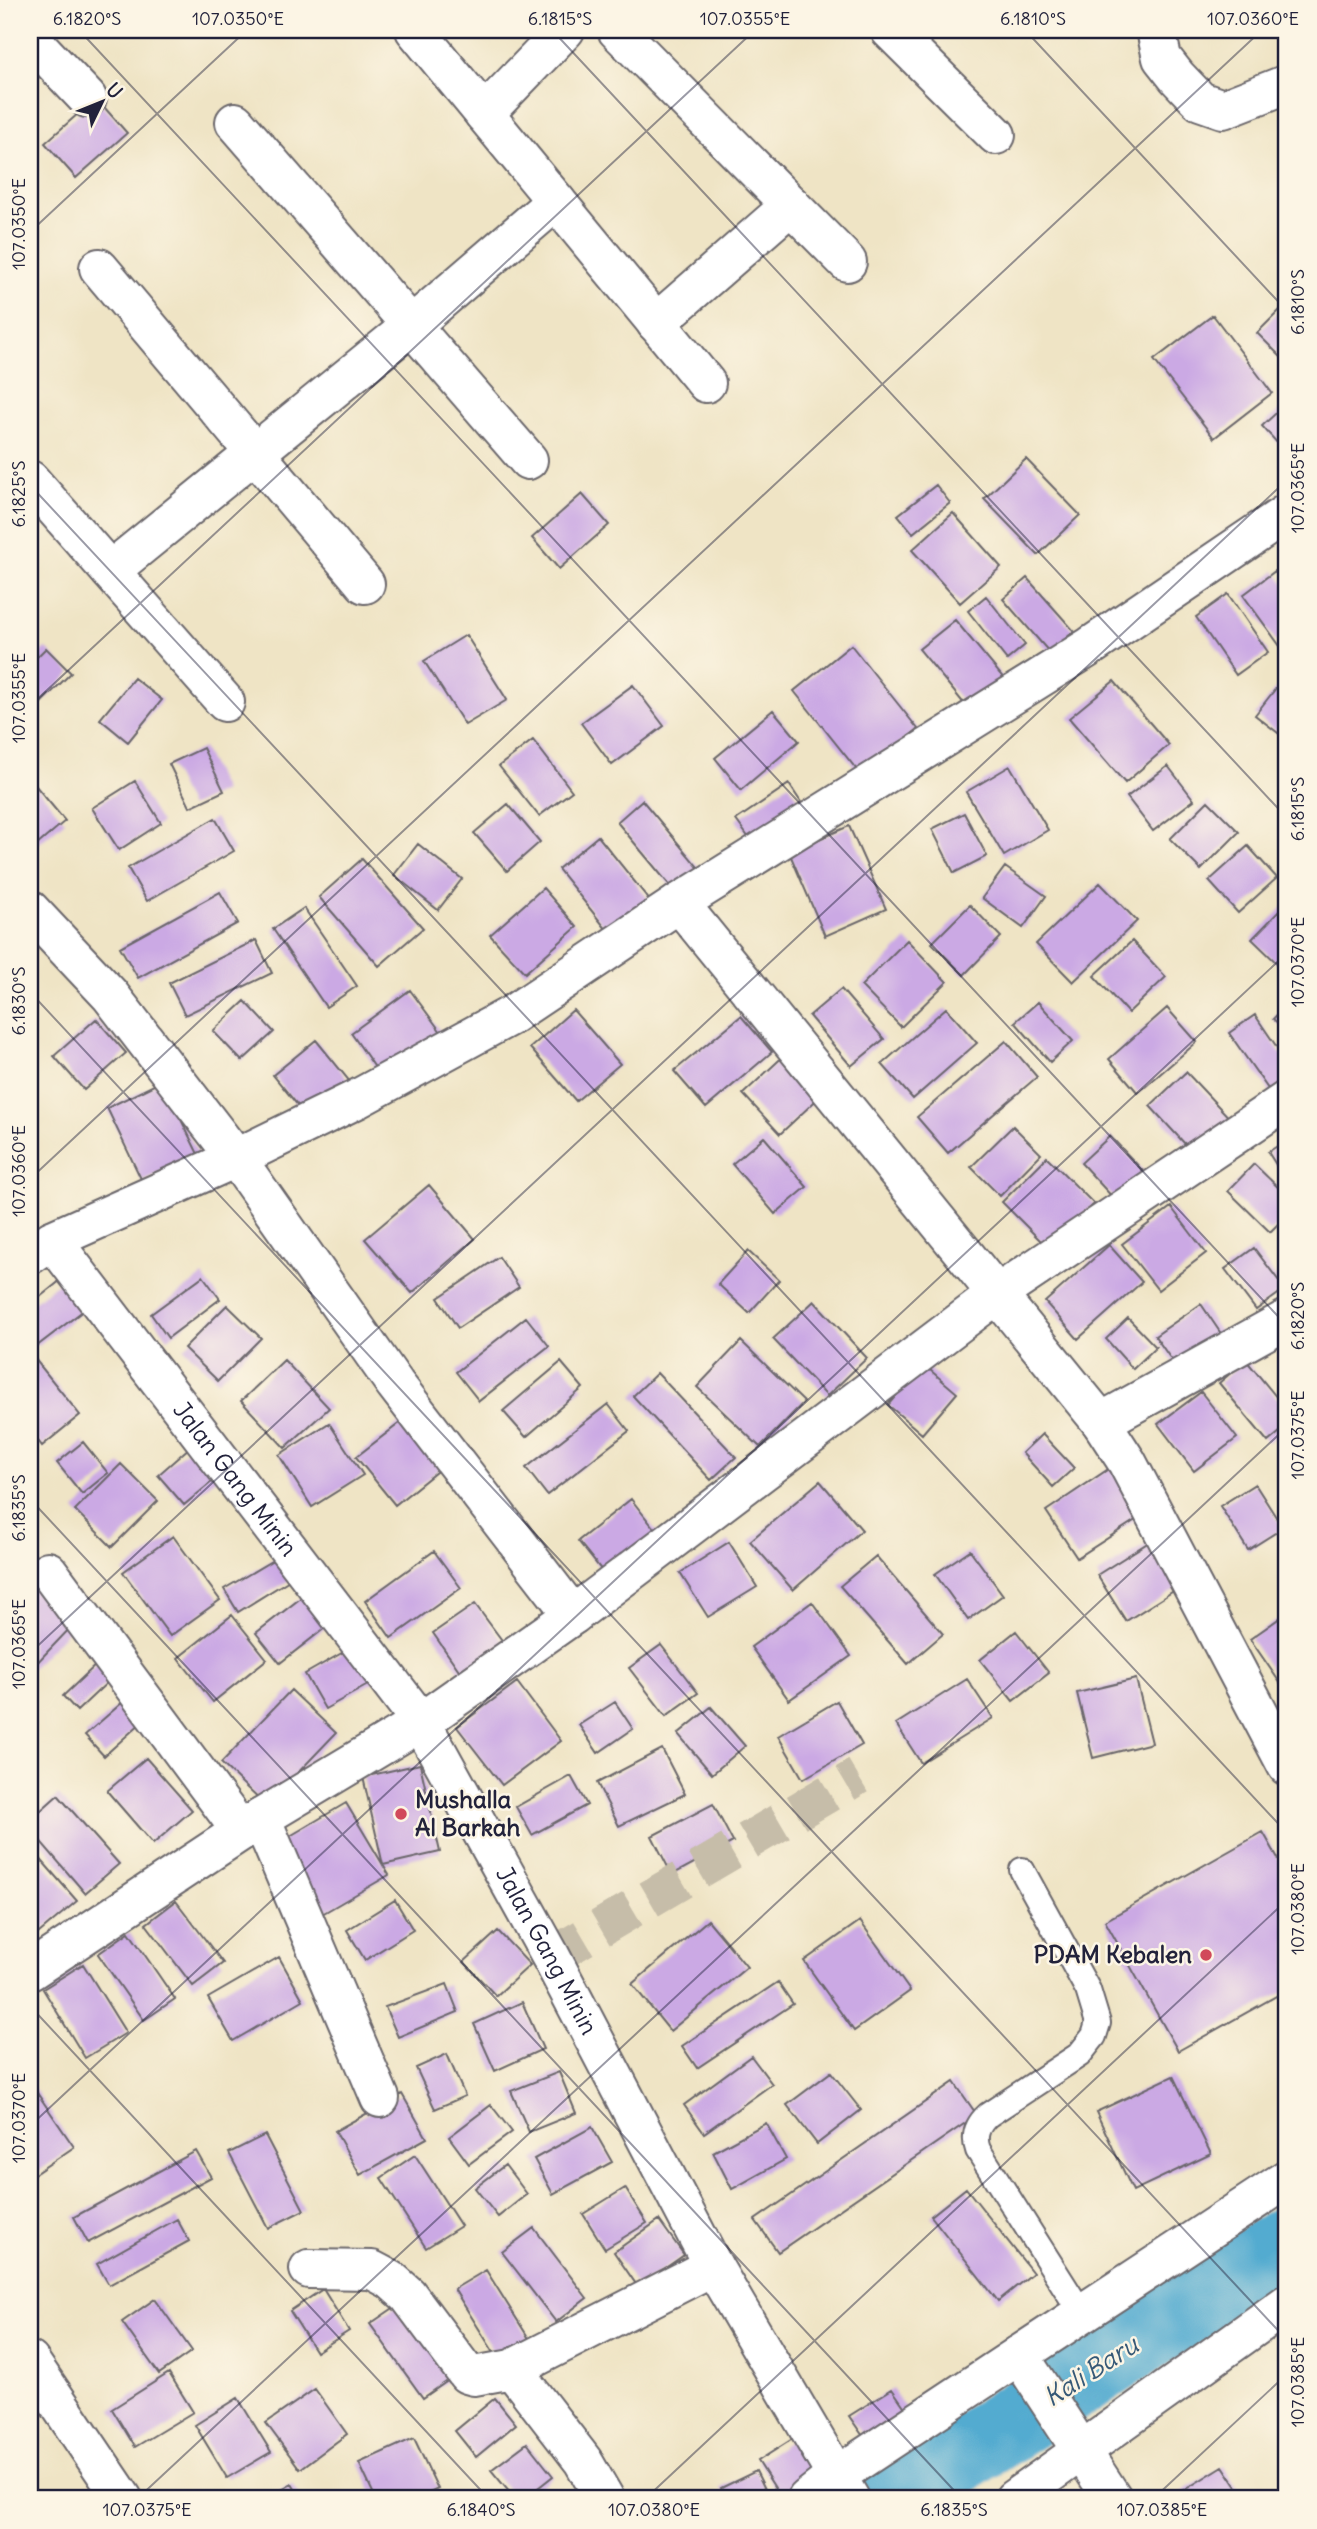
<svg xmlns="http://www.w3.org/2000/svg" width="1317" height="2529" viewBox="0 0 1317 2529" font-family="Delius,sans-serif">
<rect width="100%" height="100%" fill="#fcf5e5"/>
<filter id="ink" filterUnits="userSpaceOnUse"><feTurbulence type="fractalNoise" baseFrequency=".0143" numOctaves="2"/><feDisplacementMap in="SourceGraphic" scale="14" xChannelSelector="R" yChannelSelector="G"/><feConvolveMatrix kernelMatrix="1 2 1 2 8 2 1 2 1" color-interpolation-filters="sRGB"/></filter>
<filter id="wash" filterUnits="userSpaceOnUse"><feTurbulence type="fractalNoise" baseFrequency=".00686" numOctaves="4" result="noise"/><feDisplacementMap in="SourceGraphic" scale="28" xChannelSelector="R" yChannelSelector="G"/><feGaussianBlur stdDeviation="1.57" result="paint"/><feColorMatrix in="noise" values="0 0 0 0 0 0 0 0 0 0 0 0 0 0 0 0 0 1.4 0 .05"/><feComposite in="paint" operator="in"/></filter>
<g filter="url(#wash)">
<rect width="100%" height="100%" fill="#efe4c5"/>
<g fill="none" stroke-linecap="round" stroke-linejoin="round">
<path stroke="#53abd0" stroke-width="75" d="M894 2499 1287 2243"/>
</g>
<g id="blocks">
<path fill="#cba9e4" d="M96 98 127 133 76 178 45 143Z
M1285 305 1287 308V363L1257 333Z
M1213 315 1272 393 1214 438 1154 360Z
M1287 403V454L1262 426Z
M1026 459 1080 515 1038 555 984 499Z
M936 485 950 503 913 533 898 515Z
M582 494 609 525 559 569 532 538Z
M953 513 1001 567 960 603 912 550Z
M1275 571 1287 587V640L1280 646 1243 595Z
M1027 578 1074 631 1050 653 1003 599Z
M1228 594 1268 652 1236 675 1196 617Z
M986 596 1025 645 1007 660 968 611Z
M955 620 1011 687 975 717 919 649Z
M466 635 507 700 465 725 424 661Z
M851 645 918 729 861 775 794 691Z
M46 648 71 673 30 714V664Z
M134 678 162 700 128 742 100 719Z
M1114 681 1169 745 1125 783 1069 718Z
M1280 683 1287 688V729L1282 736 1255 715Z
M633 685 664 726 612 765 581 723Z
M773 710 799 741 741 790 715 758Z
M533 740 572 791 539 816 499 766Z
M203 748 224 791 190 807 169 764Z
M1010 766 1048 830 1004 856 966 792Z
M1168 766 1194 800 1153 831 1127 797Z
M135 781 161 823 119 850 92 808Z
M789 784 806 810 754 845 736 820Z
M35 785 65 821 30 851V790Z
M642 800 703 873 677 894 617 822Z
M1208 801 1239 832 1201 870 1170 839Z
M508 804 540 842 507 871 474 833Z
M964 813 987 856 954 873 932 829Z
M215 818 234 851 147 901 128 868Z
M849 826 886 909 825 936 789 852Z
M598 836 651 902 611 935 558 869Z
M418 844 462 879 438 910 394 875Z
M1248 846 1277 878 1238 913 1209 881Z
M362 859 423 928 379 966 319 897Z
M1005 867 1046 896 1023 928 982 898Z
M1100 883 1137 921 1073 982 1036 944Z
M543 888 577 927 525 973 490 935Z
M220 892 238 923 138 978 120 947Z
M1287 903V973L1252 939Z
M970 905 1001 937 964 975 932 943Z
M304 908 357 986 326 1007 273 929Z
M256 940 272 973 185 1015 169 983Z
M907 940 947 982 901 1027 861 986Z
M1132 941 1166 977 1128 1013 1094 976Z
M841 989 884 1039 851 1066 809 1016Z
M410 990 441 1032 381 1076 351 1033Z
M245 1001 274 1032 242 1061 213 1031Z
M1038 1002 1073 1041 1050 1062 1015 1022Z
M1287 1004V1031L1273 1019Z
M946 1008 977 1043 913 1099 882 1064Z
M1167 1008 1197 1042 1138 1093 1109 1059Z
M573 1010 620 1064 576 1101 530 1048Z
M1255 1015 1287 1062V1086L1273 1096 1229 1033Z
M741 1016 772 1052 706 1108 674 1071Z
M96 1019 126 1053 84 1090 54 1056Z
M316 1040 351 1083 308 1118 273 1075Z
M1006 1041 1037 1077 948 1153 917 1117Z
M790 1050 827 1090 780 1134 743 1094Z
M1186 1072 1235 1124 1198 1158 1150 1106Z
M162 1081 198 1154 142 1181 107 1108Z
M1013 1126 1041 1154 1000 1196 971 1167Z
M1110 1136 1146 1174 1116 1201 1081 1163Z
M764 1137 807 1187 775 1214 732 1164Z
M1287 1140V1182L1268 1152Z
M1047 1157 1094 1204 1049 1249 1002 1202Z
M1254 1164 1287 1196V1215L1270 1232 1228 1191Z
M429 1185 475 1239 412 1293 365 1239Z
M1171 1207 1206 1253 1158 1290 1122 1244Z
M1109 1245 1142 1282 1078 1339 1045 1302Z
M1254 1248 1285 1289 1256 1310 1225 1269Z
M748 1251 779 1280 749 1313 718 1284Z
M499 1257 519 1287 458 1328 438 1298Z
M203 1276 220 1299 168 1338 151 1314Z
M61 1280 84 1310 37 1346 30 1336V1305Z
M814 1301 867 1358 827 1396 773 1339Z
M1201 1304 1228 1344 1182 1375 1155 1336Z
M227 1305 261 1338 218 1381 184 1348Z
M526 1317 549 1346 479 1401 456 1372Z
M1128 1318 1156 1347 1133 1369 1106 1339Z
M741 1341 804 1402 760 1447 697 1387Z
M30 1353 80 1415 42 1446 30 1430Z
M284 1360 329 1408 285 1448 241 1401Z
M1246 1360 1287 1410V1426L1268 1442 1219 1383Z
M561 1362 583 1388 526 1437 503 1411Z
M923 1364 957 1393 922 1434 888 1405Z
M657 1373 736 1457 711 1480 633 1396Z
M1201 1392 1237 1438 1194 1471 1158 1424Z
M608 1404 629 1431 547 1495 526 1468Z
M409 1416 447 1463 395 1505 356 1457Z
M329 1423 363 1475 312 1507 279 1455Z
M1042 1434 1074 1468 1053 1487 1022 1453Z
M198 1440 225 1471 184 1505 158 1475Z
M83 1442 108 1473 82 1494 57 1463Z
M1119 1462 1151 1510 1077 1558 1046 1511Z
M121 1464 158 1501 112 1547 75 1510Z
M820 1481 862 1530 793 1590 750 1541Z
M1255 1484 1283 1528 1248 1550 1220 1506Z
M631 1499 664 1541 611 1582 578 1541Z
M173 1536 220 1600 170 1636 123 1572Z
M1154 1539 1183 1585 1126 1621 1097 1575Z
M729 1542 757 1587 708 1617 680 1573Z
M970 1550 1003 1595 968 1620 935 1574Z
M434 1551 461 1588 391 1638 365 1601Z
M876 1556 943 1634 908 1664 840 1586Z
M278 1557 291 1579 238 1612 224 1589Z
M35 1586 74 1624 31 1669 30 1591Z
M306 1594 330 1624 280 1663 256 1633Z
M812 1602 851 1656 789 1700 751 1647Z
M475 1604 504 1643 461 1673 433 1633Z
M1287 1613V1689L1285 1690 1250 1639Z
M232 1615 267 1659 213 1702 178 1658Z
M1016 1631 1049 1673 1013 1701 980 1660Z
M661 1645 698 1693 666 1716 629 1668Z
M354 1646 375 1681 325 1709 305 1674Z
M98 1663 112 1678 77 1711 63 1696Z
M967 1679 993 1718 921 1763 896 1724Z
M1136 1679 1152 1743 1093 1758 1077 1693Z
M517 1682 561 1741 502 1785 457 1727Z
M291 1690 336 1733 266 1806 221 1763Z
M124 1701 142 1722 104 1756 85 1735Z
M837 1701 862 1745 803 1779 778 1736Z
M615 1702 633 1729 598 1753 579 1725Z
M711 1707 745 1746 712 1774 678 1734Z
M662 1749 685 1794 619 1826 597 1783Z
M146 1758 192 1810 153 1844 107 1791Z
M420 1764 440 1852 383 1865 363 1777Z
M571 1776 587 1805 532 1835 516 1807Z
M58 1795 119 1864 85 1893 30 1829V1820Z
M346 1803 389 1875 322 1914 280 1842Z
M713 1804 733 1842 672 1875 652 1836Z
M1263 1832 1287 1874V1990L1178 2051 1105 1921Z
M30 1847 77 1901 33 1938 30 1934Z
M395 1900 413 1930 365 1960 347 1930Z
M176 1901 223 1963 193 1986 146 1924Z
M708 1920 747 1967 670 2031 632 1984Z
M860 1921 910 1991 854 2031 804 1961Z
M498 1931 530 1965 496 1996 464 1962Z
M129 1932 175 1999 144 2020 98 1954Z
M279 1957 303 2000 233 2041 208 1998Z
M83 1964 126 2033 85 2058 43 1989Z
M778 1982 793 2004 697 2068 682 2046Z
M447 1984 458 2012 398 2037 385 2007Z
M522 2002 543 2049 495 2071 474 2024Z
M447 2054 465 2096 435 2109 416 2068Z
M751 2056 772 2084 704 2133 684 2105Z
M559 2072 576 2113 529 2132 511 2091Z
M831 2072 861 2110 817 2144 787 2105Z
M1173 2076 1211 2154 1133 2191 1096 2112Z
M954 2082 977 2115 778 2252 755 2220Z
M33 2087 74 2147 30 2177V2089Z
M402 2094 427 2138 360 2175 335 2131Z
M491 2105 512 2132 469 2164 449 2137Z
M766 2123 786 2159 732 2189 713 2152Z
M592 2127 612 2162 553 2194 534 2159Z
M265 2135 304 2210 268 2228 229 2153Z
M196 2151 211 2177 88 2243 74 2217Z
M415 2155 461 2226 426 2248 381 2178Z
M505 2165 527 2194 498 2217 475 2188Z
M625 2188 647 2223 605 2249 583 2214Z
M966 2188 1033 2273 998 2301 931 2216Z
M177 2219 189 2241 109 2285 97 2264Z
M659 2220 684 2255 638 2287 614 2252Z
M534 2228 587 2298 556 2322 502 2252Z
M486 2270 533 2345 501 2364 454 2289Z
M323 2289 349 2331 316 2352 290 2311Z
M155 2299 192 2351 159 2374 122 2322Z
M405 2300 459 2373 423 2398 370 2324Z
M169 2373 193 2412 135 2447 112 2409Z
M315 2389 347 2434 300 2469 266 2423Z
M892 2389 908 2412 865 2439 849 2416Z
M238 2398 271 2452 227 2478 195 2425Z
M495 2398 516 2424 476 2457 455 2431Z
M799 2435 826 2478 792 2499H782L758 2461Z
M414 2438 438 2489 417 2499H376L359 2463Z
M527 2443 553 2476 524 2499H515L491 2470Z
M1223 2466 1245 2499H1170Z
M756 2471 770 2499H727L721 2488Z
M292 2484 301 2499H266Z"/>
</g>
</g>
<g filter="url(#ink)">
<use href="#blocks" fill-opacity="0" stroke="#6a666b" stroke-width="2"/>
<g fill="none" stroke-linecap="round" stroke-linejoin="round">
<path stroke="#c6bda9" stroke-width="38" stroke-dasharray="38 19" stroke-linecap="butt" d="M551 1957 858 1776"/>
<defs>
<path id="service" d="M1022 1870 1088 1990 1098 2023 1094 2036 1079 2055 988 2115C977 2125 973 2136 978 2150L1082 2314"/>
<g id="minor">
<path d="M415 30 706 383"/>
<path d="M617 30 847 262"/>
<path d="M890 30 996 135"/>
<path d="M1156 30 1162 58 1177 77 1200 101 1223 109 1287 84"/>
<path d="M30 38 87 98"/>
<path d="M484 114 565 30"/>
<path d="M235 122 528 460"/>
<path d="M99 268 365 584"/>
<path d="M656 323 791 205"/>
<path d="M30 480 225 702"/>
<path d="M110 571 411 326 556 201"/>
<path d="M679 903 1101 1422 1127 1462 1287 1766"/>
<path d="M30 910 110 995 236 1158 395 1384 573 1615"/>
<path id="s1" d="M52 1240 421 1722 551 1957 713 2266 850 2499"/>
<path d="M30 1255 52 1240 236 1158 357 1099 510 1016 679 903 1091 646 1287 513"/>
<path d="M1101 1422 1287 1319"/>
<path d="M48 1571 241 1831"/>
<path d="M261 1818 380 2098"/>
<path d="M30 1971 261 1818 421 1722 573 1615 996 1295 1287 1100"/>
<path d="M309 2269 372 2270 391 2280 408 2295 467 2374 474 2376 512 2369 583 2461 605 2499"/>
<path d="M1019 2355 1113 2499"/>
<path d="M30 2361 123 2499"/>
<path d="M512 2369 713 2266"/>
<path d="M807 2499 836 2476 1019 2355 1287 2179"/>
<path d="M1014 2499 1287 2304"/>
</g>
</defs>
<use href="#service" stroke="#6a666b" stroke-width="28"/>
<use href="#minor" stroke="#6a666b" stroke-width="42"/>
<use href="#service" stroke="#fff" stroke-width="24"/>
<use href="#minor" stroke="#fff" stroke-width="38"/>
</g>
</g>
<path fill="none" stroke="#22223b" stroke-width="2" stroke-opacity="0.45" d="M79 30 1287 1326M552 30 1287 818M1025 30 1287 311M30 232 247 30M30 485 1287 1833M30 706 755 30M30 992 1287 2340M30 1179 1262 30M30 1499 962 2499M30 1653 1287 480M30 2006 489 2499M30 2126 1287 953M137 2499 1287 1427M645 2499 1287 1900M1153 2499 1287 2374"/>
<g fill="#d1495b" stroke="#fcf5e5" stroke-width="2.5">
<circle cx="401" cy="1814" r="7"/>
<circle cx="1206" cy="1955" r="7"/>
</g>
<g text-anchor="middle" stroke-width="5" stroke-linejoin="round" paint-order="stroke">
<g font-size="24" fill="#22223b" stroke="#fcf5e5">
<text dy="8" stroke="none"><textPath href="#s1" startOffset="301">Jalan Gang Minin</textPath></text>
<text dy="8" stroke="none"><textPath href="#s1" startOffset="868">Jalan Gang Minin</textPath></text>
</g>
<g font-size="24" font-weight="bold" fill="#22223b" stroke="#fcf5e5" text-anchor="start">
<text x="415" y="1808">Mushalla<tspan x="415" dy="28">Al Barkah</tspan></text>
<text x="1192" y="1963" text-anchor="end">PDAM Kebalen</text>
</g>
<g font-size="26" font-style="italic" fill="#365977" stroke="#fcf5e5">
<text transform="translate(1091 2371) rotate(-33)" y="9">Kali Baru</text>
</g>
</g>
<rect width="1317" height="2529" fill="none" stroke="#fcf5e5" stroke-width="77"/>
<g transform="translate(102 102) rotate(47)" stroke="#fcf5e5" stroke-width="5" paint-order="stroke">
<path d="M0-5L12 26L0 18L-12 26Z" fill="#22223b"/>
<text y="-10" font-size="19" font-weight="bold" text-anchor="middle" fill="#22223b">U</text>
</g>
<rect x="38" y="38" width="1240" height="2452" fill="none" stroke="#22223b" stroke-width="2.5"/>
<g font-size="18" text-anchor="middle" fill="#22223b">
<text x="87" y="25">6.1820°S</text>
<text x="238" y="25">107.0350°E</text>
<text x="560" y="25">6.1815°S</text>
<text x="745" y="25">107.0355°E</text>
<text x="1033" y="25">6.1810°S</text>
<text x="1253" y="25">107.0360°E</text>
<text transform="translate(19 224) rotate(-90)" y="6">107.0350°E</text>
<text transform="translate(1298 302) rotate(-90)" y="6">6.1810°S</text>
<text transform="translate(1298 488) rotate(-90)" y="6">107.0365°E</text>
<text transform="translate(19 494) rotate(-90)" y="6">6.1825°S</text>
<text transform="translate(19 698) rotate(-90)" y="6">107.0355°E</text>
<text transform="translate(1298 809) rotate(-90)" y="6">6.1815°S</text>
<text transform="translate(1298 962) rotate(-90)" y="6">107.0370°E</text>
<text transform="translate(19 1001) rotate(-90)" y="6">6.1830°S</text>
<text transform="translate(19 1171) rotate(-90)" y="6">107.0360°E</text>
<text transform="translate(1298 1316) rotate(-90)" y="6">6.1820°S</text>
<text transform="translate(1298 1435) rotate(-90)" y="6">107.0375°E</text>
<text transform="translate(19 1508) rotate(-90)" y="6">6.1835°S</text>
<text transform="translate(19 1644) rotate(-90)" y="6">107.0365°E</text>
<text transform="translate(1298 1909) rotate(-90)" y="6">107.0380°E</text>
<text transform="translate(19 2118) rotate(-90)" y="6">107.0370°E</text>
<text transform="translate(1298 2382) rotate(-90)" y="6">107.0385°E</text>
<text x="147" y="2516">107.0375°E</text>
<text x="481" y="2516">6.1840°S</text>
<text x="654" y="2516">107.0380°E</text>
<text x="954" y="2516">6.1835°S</text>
<text x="1162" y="2516">107.0385°E</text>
</g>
</svg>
